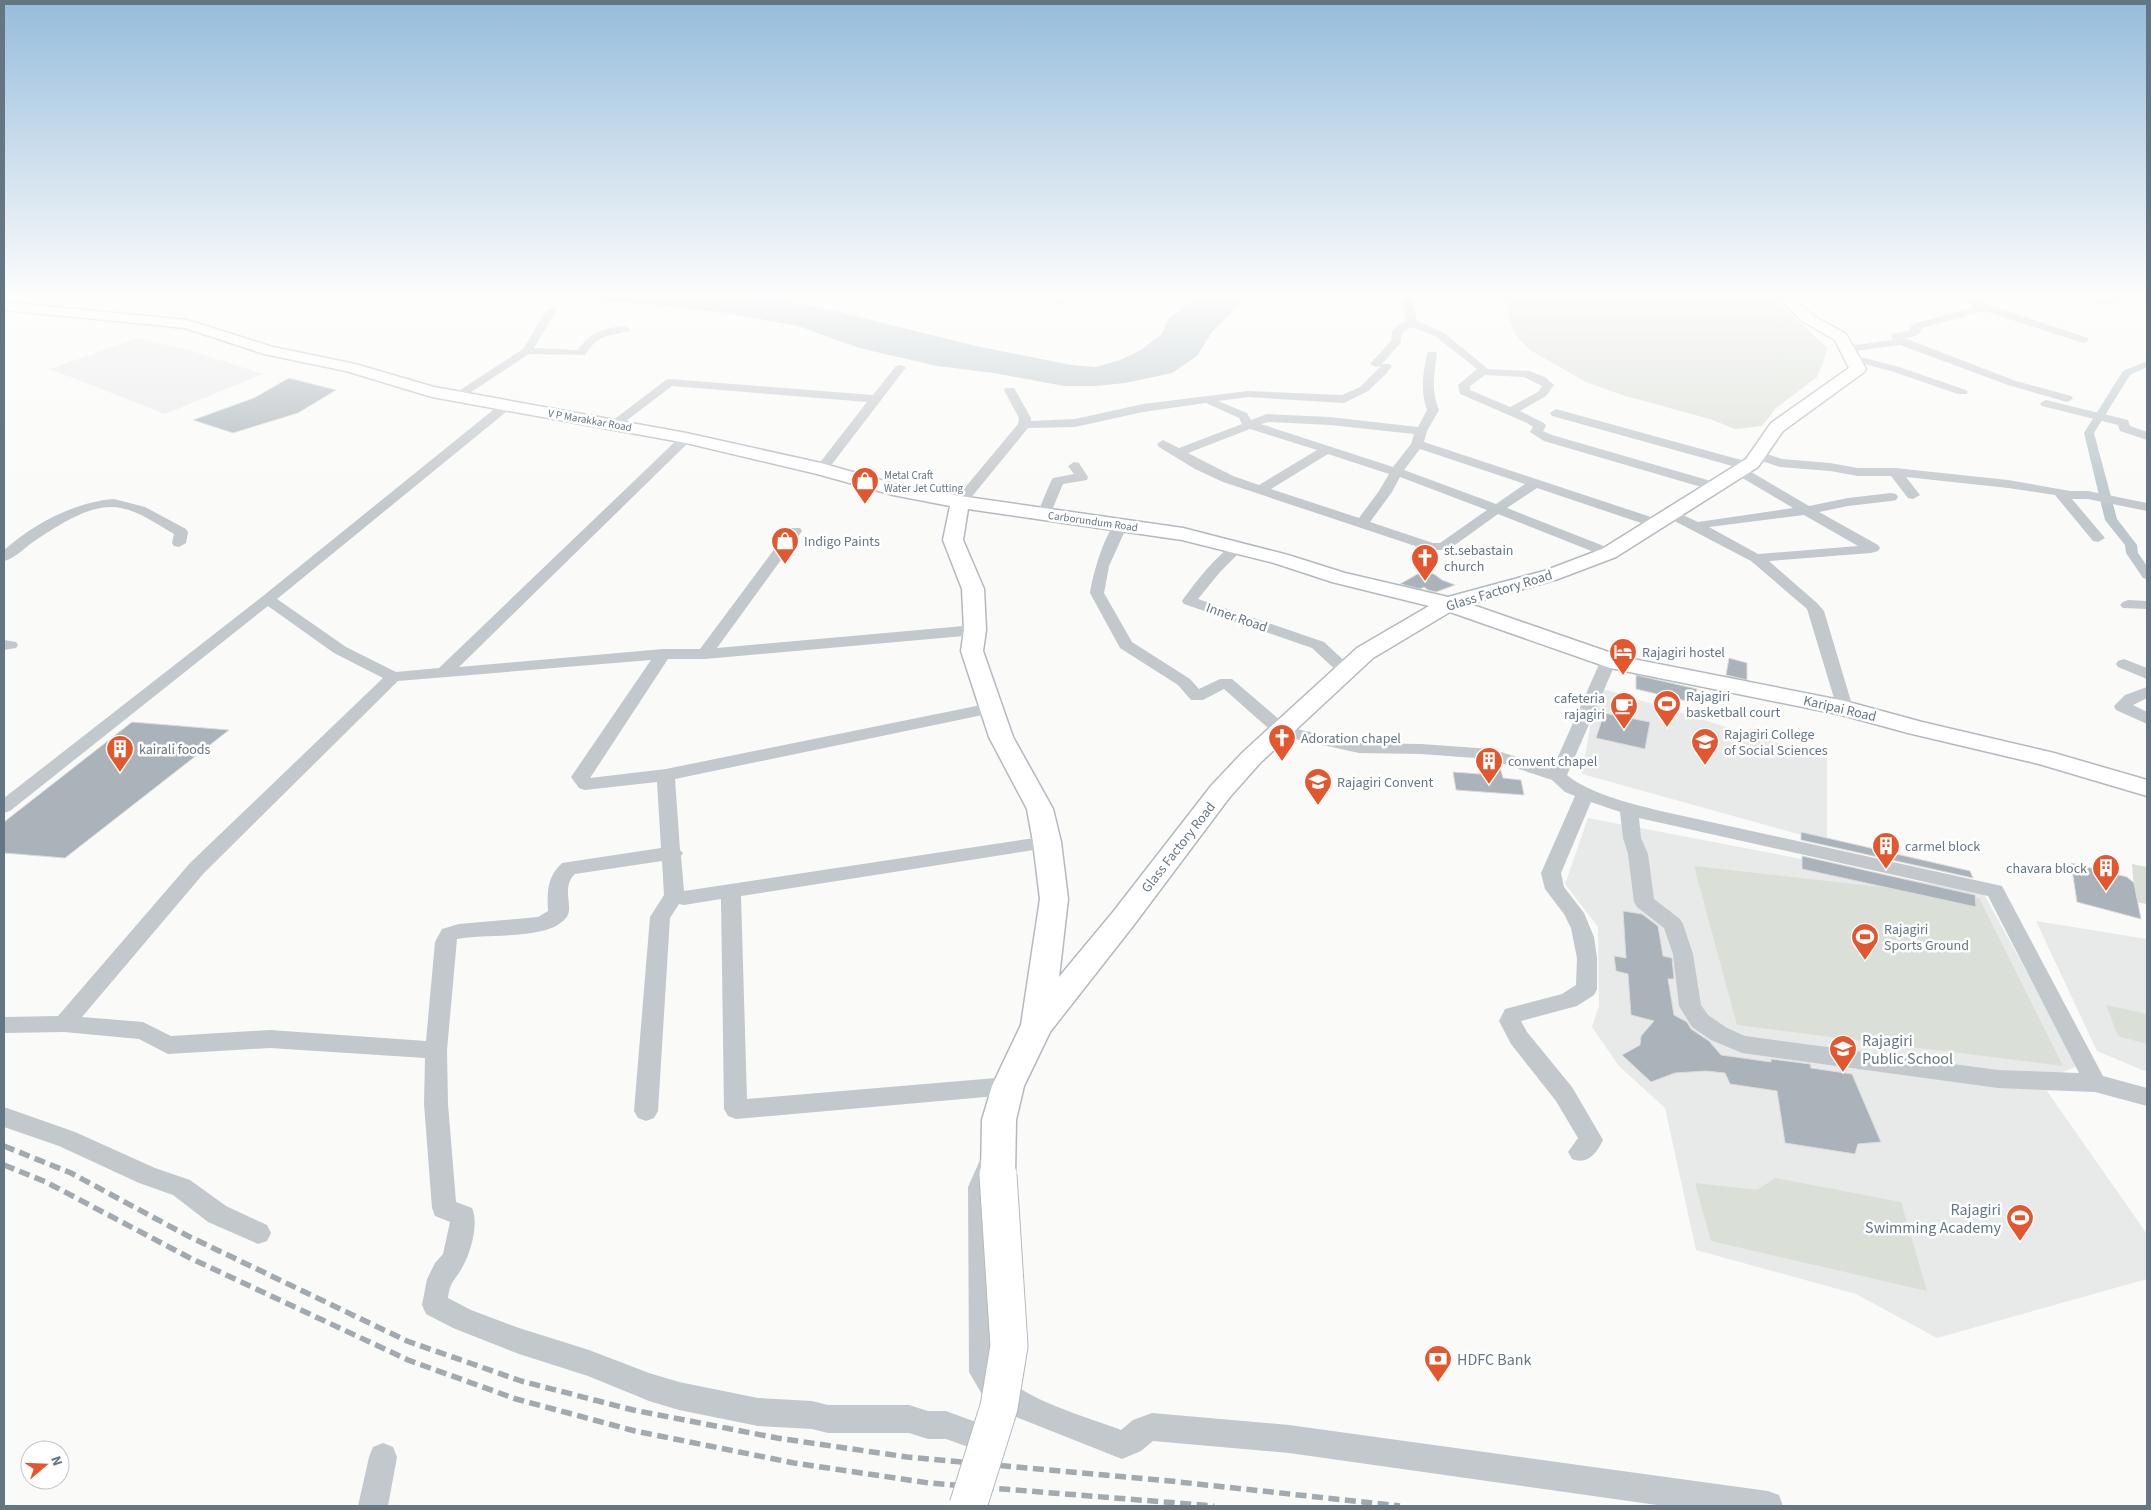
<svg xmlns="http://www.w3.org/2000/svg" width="2151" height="1510" viewBox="0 0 2151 1510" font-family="'Source Sans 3',sans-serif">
<rect width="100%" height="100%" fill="#fafaf8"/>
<path fill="#e8e9e9" d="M137 338 192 351 263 374 165 414 50 369Z
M1597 687 1827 758V842L1582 774Z
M1588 818 1984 894 2078 1066 2040 1081 2147 1234V1279L1937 1338 1856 1294 1696 1250 1665 1108 1619 1066 1592 1027 1599 1006 1598 927 1565 884Z
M2036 921 2147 939V1072L2097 1051Z"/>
<path fill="#dadfd7" d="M1504 297H1771L1827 347 1824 360 1817 377 1776 408 1762 426 1735 429 1710 419 1622 395 1586 382 1530 350 1517 337 1510 321Z
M2132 864 2147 867V904L2135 902Z
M1694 866 1979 898 2063 1066 1737 1025Z
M2106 1005 2147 1014V1044L2118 1036Z
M1775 1178 1901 1202 1927 1291 1711 1241 1695 1183 1757 1190Z"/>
<path fill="#bbc7cb" d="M552 297H761L819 307 976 346 1071 365 1096 367 1120 360 1141 350 1162 334 1169 318 1197 297H1241L1235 309 1212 332 1197 356 1172 373 1125 383 1095 386H1064L994 373 937 366 859 348 798 326 721 312 658 305Z"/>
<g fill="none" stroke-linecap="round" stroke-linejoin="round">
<path fill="#bbc7cb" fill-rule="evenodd" d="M2147 361V367L2130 375 2094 433 2117 519 2137 545 2138 553 2147 566V579L2143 578 2126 553 2125 545 2105 520 2084 433 2123 371Z"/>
</g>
<path fill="#aab3b9" stroke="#dcdcda" d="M289 378 336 390 298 413 233 433 193 420 254 398Z
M1423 571 1434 574 1442 580 1455 585 1436 592 1428 590 1424 587 1420 589 1400 584Z
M1729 658 1747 663V680L1726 675Z
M1636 675 1697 689 1695 703 1636 689Z
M1604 713 1650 722 1645 749 1596 738Z
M132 722 229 730 65 858 4 853V822Z
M1479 766 1500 767 1503 778 1521 780 1524 795 1456 790 1453 772 1480 774Z
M1801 832 1970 871 1973 878 1801 840Z
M1802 856 1975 895 1976 907 1802 869Z
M2071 863 2127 877 2134 883 2141 919 2077 902Z
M1623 911 1642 914 1658 926 1663 956 1672 958 1674 979H1668L1674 1015 1687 1022 1691 1029 1709 1041 1721 1055 1771 1062V1059L1810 1064 1811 1068 1852 1074 1881 1142 1858 1144 1855 1154 1785 1143 1777 1091 1730 1084 1725 1073 1706 1071 1675 1073 1651 1082 1622 1055 1640 1045 1641 1036 1654 1021 1631 1015 1628 974 1616 971 1614 956 1626 958Z"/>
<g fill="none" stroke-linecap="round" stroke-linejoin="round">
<defs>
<path id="secondary" d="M1776 297H1792L1812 315 1846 334 1866 369 1864 372 1783 431 1758 467 1616 557 1558 579 1470 604 1623 657 1845 701 1922 722 2054 753 2147 780V796L2039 764 1908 733 1842 715 1610 668 1450 612 1373 658 1260 763 1229 798 1133 926 1050 1032 1024 1086 1016 1120 1015 1175 1010 1186 998 1190 986 1186 981 1175 982 1120 992 1086 1021 1025 1040 899 1033 842 1027 809 989 737 961 651 964 630 962 589 943 540 950 506 893 495 817 474 686 443 432 397 346 371 264 354 185 328 4 310V302L187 320 273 347 355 364 434 387 686 433 821 463 895 484 960 496 1183 528 1288 555 1345 573 1448 597 1544 571 1602 549 1746 459 1771 423 1849 368 1835 340 1802 321ZM968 509 1182 540 1274 563 1332 582 1429 606 1357 648 1242 753 1211 786 1113 912 1059 977 1068 899 1061 842 1053 809 1013 737 983 651 986 630 984 589 963 540Z"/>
</defs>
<use href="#secondary" stroke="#b3babf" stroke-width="3"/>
<path fill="#c3c8cc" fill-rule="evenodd" d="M1055 297H1065L1063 305H1055Z
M1402 297H1412L1417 321 1443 332 1488 369 1529 371 1545 377 1554 385 1546 396 1520 411 1544 423 1546 426 1543 431 1552 435 1718 483 1720 486 1718 489H1708L1544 441 1530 432 1533 427 1527 423 1460 394 1458 385 1477 369 1435 336 1412 327 1401 334V342L1382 364H1390L1392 366 1385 375 1368 391 1344 403 1248 397 1218 401 1247 413 1251 420 1267 414 1330 417 1418 427 1427 410C1420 390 1423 374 1427 354L1428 352H1436L1437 354C1434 375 1431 390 1439 410L1427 431 1424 442 1660 520 1662 523 1660 526H1650L1537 488 1507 508 1614 550 1616 553 1614 556H1604L1498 514 1448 550H1427L1223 482 1195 469 1159 447 1157 444 1163 440 1179 448 1242 424 1239 418 1206 403 1143 412 1075 427 1028 428 965 505 960 506 953 502 1018 424 1019 418 1004 390 1006 388H1014L1031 418V421L1075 419 1143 404 1248 391 1342 395 1360 387 1381 366 1376 367 1370 364 1391 341 1392 331 1399 324 1406 321ZM1485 375 1524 377 1542 386 1538 392 1510 407 1470 390V386ZM1268 422 1330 425 1414 434 1411 444 1393 467 1261 424ZM1250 429 1317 450 1259 485 1233 476 1188 453ZM1420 449 1525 484 1496 504 1404 470ZM1328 454 1389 474 1379 491 1359 518 1271 489ZM1400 477 1487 510 1440 543H1433L1370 522 1392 492Z
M1973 297H2004L1980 302 2088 338 2089 340 2084 343 2080 342 1984 311 1922 328C1920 337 1911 337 1904 338L2016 381 2071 396 2073 398 2071 400 2067 402 2008 385 1900 345 1847 352 1842 349 1847 346 1893 340 1891 336 1892 334 1908 331 1913 324 1975 307 1964 301Z
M2109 297H2132L2101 305 2096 302 2097 300Z
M551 308 556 311 534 348 578 350C590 332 604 328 625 326L630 329 629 331C606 337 599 334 585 355L529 354 462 398H454L452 396 454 394 523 349 546 311Z
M1853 355 1899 367 1966 390 1968 392 1966 394H1958L1891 371 1849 360 1847 358Z
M900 365 904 366 906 368 904 370 826 472 821 473 815 469 867 402 672 386 618 427H610L608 424 666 380 670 379 873 395 896 366Z
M2046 400 2128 420 2130 426 2147 432V440L2120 431 2118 425 2042 406 2040 404 2042 402Z
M507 401 513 405 511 408 277 599 346 647 396 672 439 668 682 435H690L692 438 690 441 459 667 663 649H700L790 528H800L802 531 717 648 975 625 980 627 983 630 980 633 975 635 705 659H668L590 778 666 769 991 703 997 704 999 708 997 712 675 779 680 850 683 853 681 856 684 891 1047 836 1054 838 1056 842 1054 846 1047 848 741 896 747 1099 1008 1077 1016 1079 1019 1086 1016 1093 1008 1095 736 1119 728 1116 724 1109 721 899 684 905 679 904 670 918 658 1111 654 1118 646 1121 638 1118 634 1111 650 917 664 895 662 861 575 874C560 888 575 907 566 918 547 941 485 933 457 939L447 1050 448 1104 456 1202 472 1208C479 1223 471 1252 463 1266 456 1280 450 1280 448 1298L471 1310 519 1328 589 1350 649 1373 679 1382 758 1398 812 1401 828 1405H909L928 1411H946L984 1425 988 1435 984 1445 974 1449 946 1439H928L909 1433H828L812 1429 758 1426 679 1410 649 1401 588 1376 519 1354 453 1328 426 1314 422 1305 427 1279 435 1263 443 1254 450 1222 435 1216 432 1208 424 1104 425 1058 270 1048 168 1054 139 1039 64 1032 4 1033V1017L58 1016 190 863 383 678 334 653 268 606 10 811 4 813V798L263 596 503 402ZM651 660 571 777 579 788 585 790 657 782 661 848 562 863C547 877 547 892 548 911L538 917 459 924 442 929 435 942 426 1041 270 1030 171 1036 143 1022 82 1017 204 873 398 681Z
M1556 409 1752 463 1753 466 1748 470 1809 506 1848 498 1891 493 1896 494 1898 497 1896 500 1891 501 1848 506 1819 512 1878 545 1880 548 1878 551 1871 553 1769 561 1817 603 1824 611 1853 708 1851 712H1839L1837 708 1807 609 1751 561 1665 516 1663 513 1670 509 1698 522 1793 508 1734 473 1733 470 1736 467 1552 416 1550 413ZM1804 515 1858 546 1758 554 1709 527Z
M1757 451 1782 459 1830 463 1858 468H1895L2008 480 2070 491H2088L2147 503V511L2088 499H2072L2105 538 2098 542 2093 541 2055 495 2008 488 1906 477 1920 495 1913 499 1908 498 1891 476H1858L1830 471 1780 467 1753 458 1751 455 1753 452Z
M1074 462 1079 463 1088 477 1087 480 1063 484 1049 517H1039L1037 514 1051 481 1053 478 1074 474 1068 466Z
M114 499 145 507 186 529 188 532 186 543 179 547 174 546 172 543 174 534C157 524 140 512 121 508 92 502 59 525 36 540 26 546 15 559 4 561V550C34 524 74 502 114 499Z
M1121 520 1128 524 1109 566 1104 593 1132 642 1190 679 1199 689 1220 679H1232L1288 727 1359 743 1421 744 1491 749 1553 768 1601 660 1603 657H1615L1617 660 1567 775C1589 794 1636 805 1665 812L2002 886 2103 1076 2147 1088V1106L2095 1092 1998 1088 1742 1053 1711 1040 1692 1027 1679 1006 1673 954 1664 928 1637 907 1634 902 1628 854 1623 838 1620 812 1591 802 1561 873 1564 887 1584 913 1594 937 1597 958V989L1594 995 1577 1006 1521 1021 1527 1032 1572 1087 1603 1140C1596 1154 1588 1165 1572 1159L1568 1152 1578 1138 1556 1101 1511 1044 1499 1021 1505 1009 1562 994 1576 985 1577 958 1571 928 1564 914 1545 889 1541 873 1575 796 1565 792 1552 780 1489 759 1421 754 1359 753 1276 735 1224 689 1203 700H1191L1178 685 1120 648 1090 593C1092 578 1106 524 1121 520ZM1639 818 1988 896 2079 1073 1998 1070 1745 1036 1727 1028 1708 1015 1701 1005 1693 954 1683 924 1680 919 1654 899 1648 854 1641 838Z
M1237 544 1244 548 1220 572 1198 599 1324 642 1352 668 1354 671 1352 674H1340L1312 648 1184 604 1182 601C1191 588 1222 547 1237 544Z
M2128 600 2147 601V609L2123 608 2120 605 2123 602Z
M4 640 16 642 18 645 16 648 4 650Z
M2124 659 2147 668V679L2118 667 2116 664 2118 661Z
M2147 687V698L2133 705 2147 712V724L2116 710 2114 706 2125 695Z
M4 1107 75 1132 155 1168 190 1180 226 1206 267 1225 271 1233 267 1241 258 1244 208 1222 173 1195 139 1183 59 1146 4 1127Z
M989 1157 998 1160 1001 1167 992 1187 997 1368C1019 1399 1085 1416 1121 1430L1133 1420 1152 1413 1289 1425 1768 1491 1779 1495 1783 1506H1664L1289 1453 1153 1441 1141 1451 1122 1459 1006 1413 983 1396 969 1372 968 1187 980 1160Z
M383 1443 393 1447 397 1457 388 1506H358L369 1457 373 1447Z"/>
<use href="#secondary" fill="#fff" fill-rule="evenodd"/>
<path stroke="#a2aab0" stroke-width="5.5" stroke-dasharray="11 5.5" stroke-linecap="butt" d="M4 1146 71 1173 188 1236 407 1341 521 1381 633 1410 777 1438 907 1457 1170 1481 1400 1506
M4 1165 46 1182 190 1258 408 1360 516 1399 635 1431 794 1463 929 1483 1214 1506"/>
<defs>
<path id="secondary-bridge" d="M968 1506 999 1407 1009 1346 998 1175"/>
</defs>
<use href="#secondary-bridge" stroke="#b3babf" stroke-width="39" stroke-linecap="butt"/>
<use href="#secondary-bridge" stroke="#fff" stroke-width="37"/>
</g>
<linearGradient id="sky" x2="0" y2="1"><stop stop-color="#96bcdc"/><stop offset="0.58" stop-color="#fdfdfc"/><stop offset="1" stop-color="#fdfdfc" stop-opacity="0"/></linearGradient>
<rect width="2151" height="509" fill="url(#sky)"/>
<defs>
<symbol id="shop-pin" viewBox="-11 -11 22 30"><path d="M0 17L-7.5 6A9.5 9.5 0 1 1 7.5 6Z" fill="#e4572e" stroke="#fff"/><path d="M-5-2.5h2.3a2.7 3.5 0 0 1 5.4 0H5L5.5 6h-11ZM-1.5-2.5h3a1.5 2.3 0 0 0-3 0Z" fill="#fff"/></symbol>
<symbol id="church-pin" viewBox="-11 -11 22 30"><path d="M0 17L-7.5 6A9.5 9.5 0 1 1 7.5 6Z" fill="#e4572e" stroke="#fff"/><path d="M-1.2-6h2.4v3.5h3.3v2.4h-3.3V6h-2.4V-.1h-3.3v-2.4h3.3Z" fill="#fff"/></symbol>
<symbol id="hotel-pin" viewBox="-11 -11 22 30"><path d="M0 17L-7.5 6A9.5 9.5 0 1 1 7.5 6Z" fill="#e4572e" stroke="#fff"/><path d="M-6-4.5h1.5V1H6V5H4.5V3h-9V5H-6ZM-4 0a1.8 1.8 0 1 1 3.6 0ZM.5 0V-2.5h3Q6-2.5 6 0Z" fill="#fff"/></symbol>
<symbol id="stadium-pin" viewBox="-11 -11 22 30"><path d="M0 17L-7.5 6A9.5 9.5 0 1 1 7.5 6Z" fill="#e4572e" stroke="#fff"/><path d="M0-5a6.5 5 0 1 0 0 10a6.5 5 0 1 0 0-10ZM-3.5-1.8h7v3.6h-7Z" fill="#fff"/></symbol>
<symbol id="cafe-pin" viewBox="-11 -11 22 30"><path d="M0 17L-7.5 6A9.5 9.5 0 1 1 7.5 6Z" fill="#e4572e" stroke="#fff"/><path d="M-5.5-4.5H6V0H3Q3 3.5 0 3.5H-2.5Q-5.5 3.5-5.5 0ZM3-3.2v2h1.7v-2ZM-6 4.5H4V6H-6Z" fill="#fff"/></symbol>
<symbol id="university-pin" viewBox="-11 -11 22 30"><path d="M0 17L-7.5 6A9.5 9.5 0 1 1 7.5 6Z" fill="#e4572e" stroke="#fff"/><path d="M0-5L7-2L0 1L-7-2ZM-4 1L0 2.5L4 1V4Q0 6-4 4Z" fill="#fff"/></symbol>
<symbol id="building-pin" viewBox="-11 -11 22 30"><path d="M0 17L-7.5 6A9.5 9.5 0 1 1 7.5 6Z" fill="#e4572e" stroke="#fff"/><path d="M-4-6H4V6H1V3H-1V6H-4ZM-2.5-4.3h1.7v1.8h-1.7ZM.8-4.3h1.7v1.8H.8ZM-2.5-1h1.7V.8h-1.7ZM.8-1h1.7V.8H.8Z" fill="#fff"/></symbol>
<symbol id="school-pin" viewBox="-11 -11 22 30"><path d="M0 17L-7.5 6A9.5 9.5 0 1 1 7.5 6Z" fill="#e4572e" stroke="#fff"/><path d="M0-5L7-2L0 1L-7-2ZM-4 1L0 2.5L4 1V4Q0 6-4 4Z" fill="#fff"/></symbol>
<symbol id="bank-pin" viewBox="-11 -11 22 30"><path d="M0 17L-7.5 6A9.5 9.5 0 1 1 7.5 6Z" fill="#e4572e" stroke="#fff"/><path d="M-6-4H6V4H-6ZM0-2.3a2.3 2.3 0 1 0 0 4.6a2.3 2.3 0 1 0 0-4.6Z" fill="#fff"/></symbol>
</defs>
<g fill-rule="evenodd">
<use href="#shop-pin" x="849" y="465" width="32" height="43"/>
<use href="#shop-pin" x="769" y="525" width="32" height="43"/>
<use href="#church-pin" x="1409" y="542" width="32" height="43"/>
<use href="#hotel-pin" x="1607" y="636" width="32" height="43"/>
<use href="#stadium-pin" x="1651" y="688" width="32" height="43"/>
<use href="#cafe-pin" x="1608" y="690" width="32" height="43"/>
<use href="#church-pin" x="1266" y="722" width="32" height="43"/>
<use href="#university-pin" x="1689" y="726" width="32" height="43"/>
<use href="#building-pin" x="104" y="733" width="32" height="43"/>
<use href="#building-pin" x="1473" y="745" width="32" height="43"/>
<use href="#school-pin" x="1302" y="766" width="32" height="43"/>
<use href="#building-pin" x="1870" y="830" width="32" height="43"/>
<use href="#building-pin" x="2090" y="852" width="32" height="43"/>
<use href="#stadium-pin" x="1849" y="921" width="32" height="43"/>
<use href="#school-pin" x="1827" y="1033" width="32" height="43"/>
<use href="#stadium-pin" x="2004" y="1202" width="32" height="43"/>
<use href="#bank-pin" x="1422" y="1343" width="32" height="43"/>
</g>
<g text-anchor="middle" stroke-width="5" stroke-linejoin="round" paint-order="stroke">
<g font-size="11" fill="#657683" stroke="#fff">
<text transform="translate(590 420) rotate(10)" y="4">V P Marakkar Road</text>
<text transform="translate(1093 521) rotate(8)" y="4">Carborundum Road</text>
</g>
<g font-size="11" fill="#657683" stroke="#fff" text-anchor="start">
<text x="884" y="479">Metal Craft<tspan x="884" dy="13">Water Jet Cutting</tspan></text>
</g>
<g font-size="14" fill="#657683" stroke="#fff" text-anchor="start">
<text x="804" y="546">Indigo Paints</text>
<text x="1444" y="555">st.sebastain<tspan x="1444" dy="16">church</tspan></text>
<text x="1642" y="657">Rajagiri hostel</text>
<text x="1686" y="701">Rajagiri<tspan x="1686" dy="16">basketball court</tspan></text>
<text x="1605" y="703" text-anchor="end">cafeteria<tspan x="1605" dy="16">rajagiri</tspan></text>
<text x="1724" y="739">Rajagiri College<tspan x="1724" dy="16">of Social Sciences</tspan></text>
<text x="1301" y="743">Adoration chapel</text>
<text x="139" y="754">kairali foods</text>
<text x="1508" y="766">convent chapel</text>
<text x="1337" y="787">Rajagiri Convent</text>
<text x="1905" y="851">carmel block</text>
<text x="2087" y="873" text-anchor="end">chavara block</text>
<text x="1884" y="934">Rajagiri<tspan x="1884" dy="16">Sports Ground</tspan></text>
</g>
<g font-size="14" fill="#657683" stroke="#fff">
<text transform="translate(1499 590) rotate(-17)" y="5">Glass Factory Road</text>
<text transform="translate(1237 617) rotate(19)" y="5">Inner Road</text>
<text transform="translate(1840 708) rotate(13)" y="5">Karipai Road</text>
<text transform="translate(1178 847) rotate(-52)" y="5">Glass Factory Road</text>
</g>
<g font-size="16" fill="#657683" stroke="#fff" text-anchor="start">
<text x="1862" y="1046">Rajagiri<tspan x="1862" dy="18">Public School</tspan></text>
<text x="2001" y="1215" text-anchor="end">Rajagiri<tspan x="2001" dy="18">Swimming Academy</tspan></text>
<text x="1457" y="1365">HDFC Bank</text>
</g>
</g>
<rect width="2151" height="1510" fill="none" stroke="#657683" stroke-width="10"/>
<g transform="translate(45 1465) rotate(71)"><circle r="24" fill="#ffffff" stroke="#c1c8cd"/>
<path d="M0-4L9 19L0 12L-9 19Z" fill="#e4572e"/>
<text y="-8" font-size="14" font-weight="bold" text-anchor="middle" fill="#657683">N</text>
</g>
</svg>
